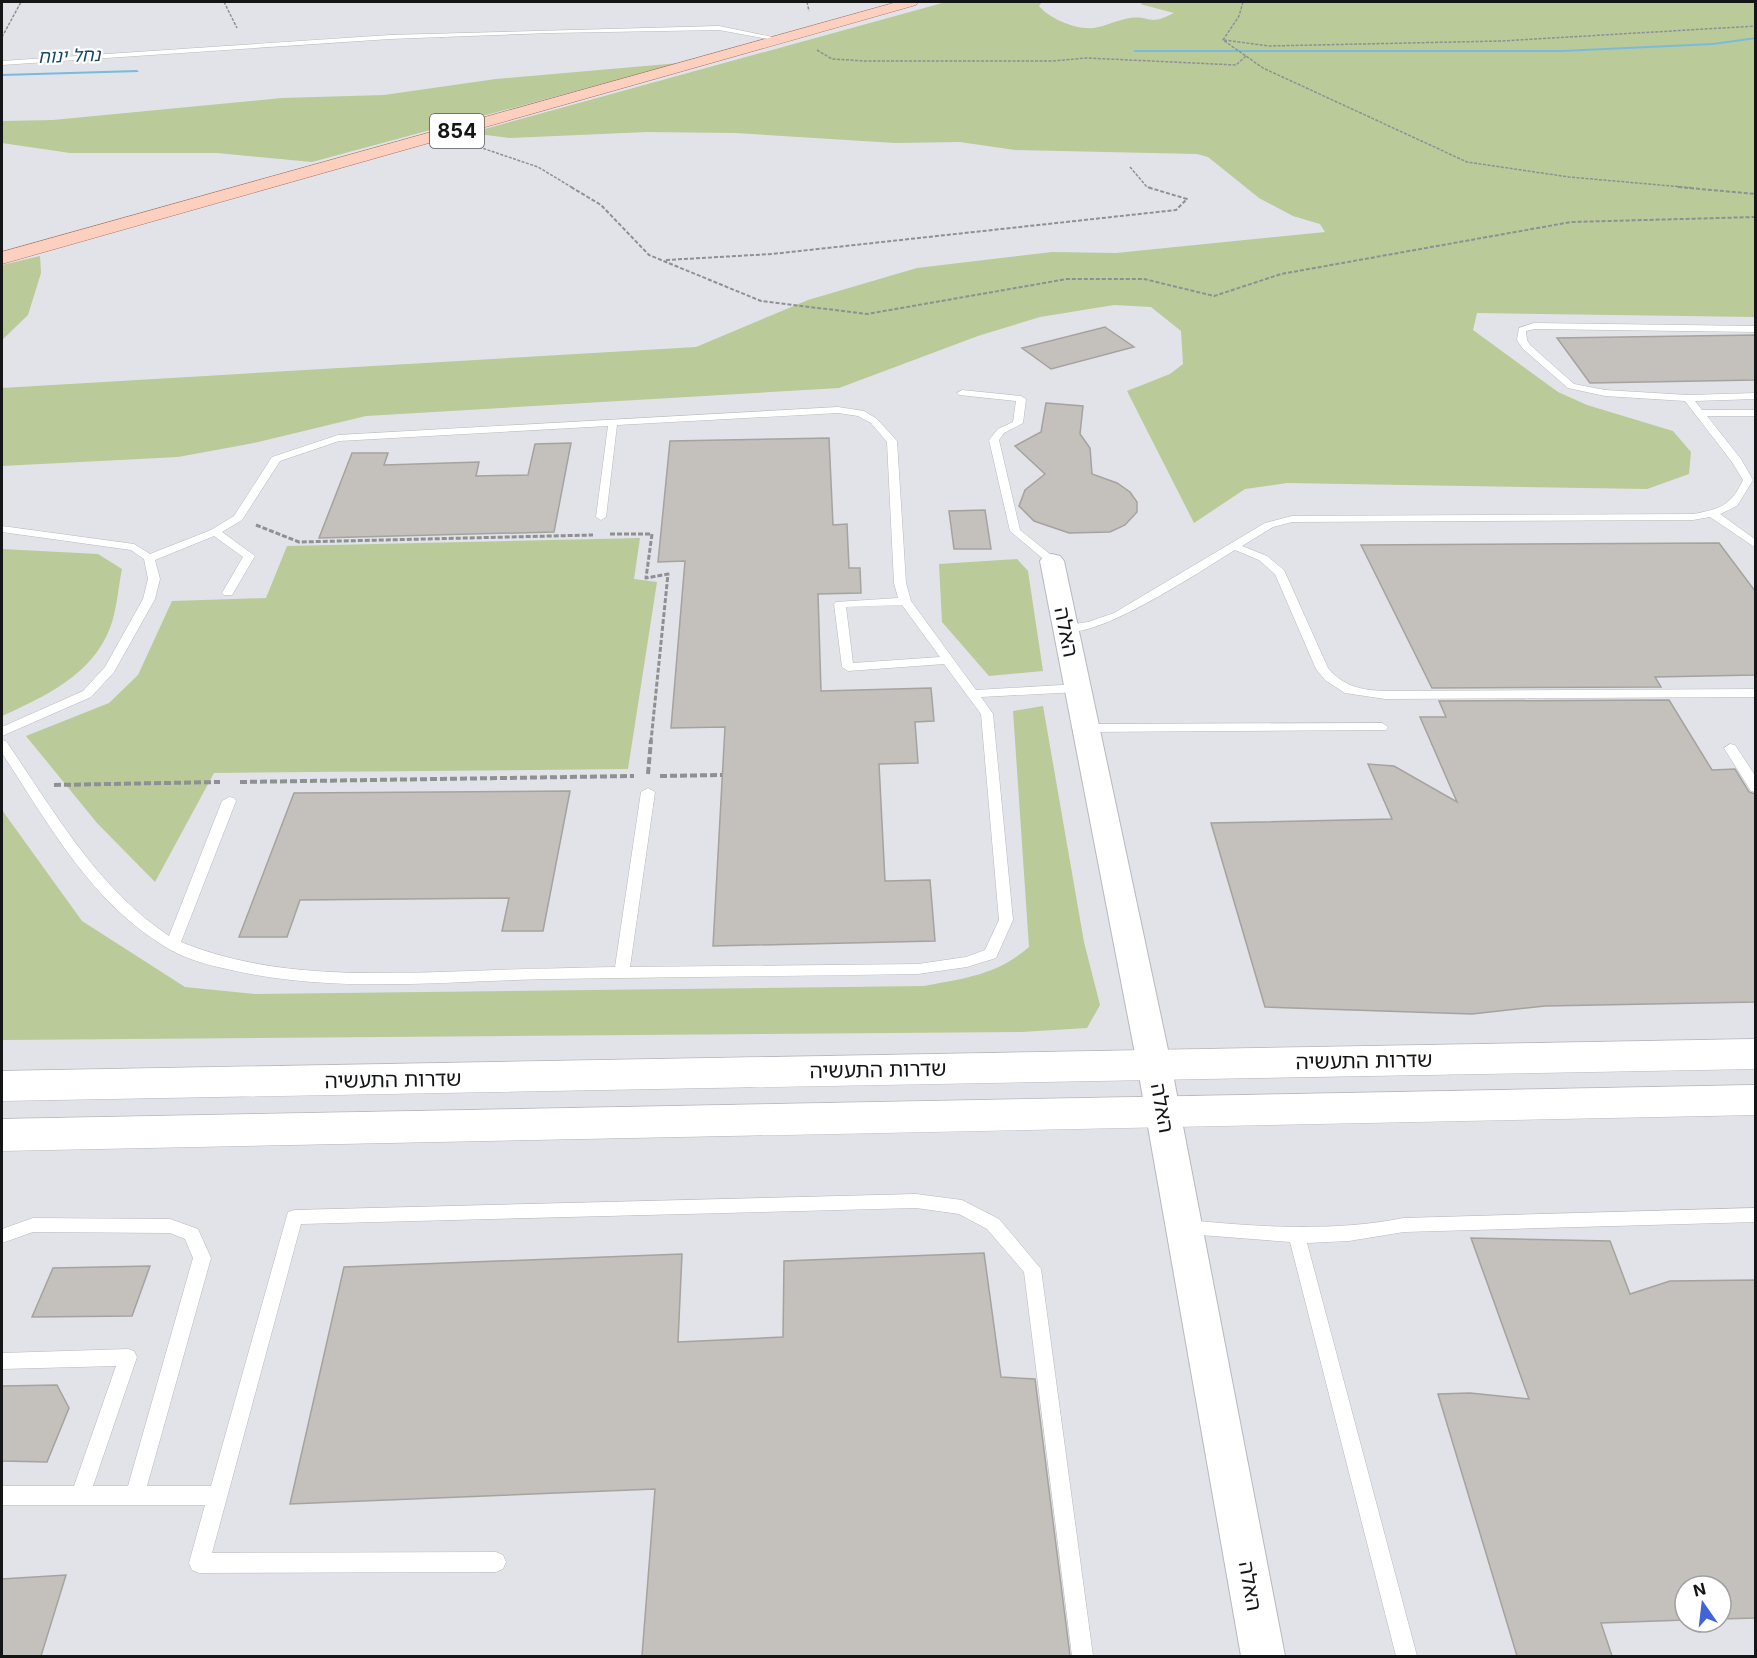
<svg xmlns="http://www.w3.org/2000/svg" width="1757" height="1658" viewBox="0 0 1757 1658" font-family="Inter,'Noto Sans Hebrew',sans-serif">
<rect width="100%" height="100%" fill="#e1e3e8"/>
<path fill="#baca98" d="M946 2H1042L1039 6C1050 19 1076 30 1094 28 1106 26 1117 20 1130 18 1152 15 1147 27 1174 13L1140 4 1145 2H1755V317L1477 313 1473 330 1558 392 1587 405 1673 431 1691 452 1689 474 1647 489 1287 483 1245 489 1194 523 1127 391 1170 374 1183 364 1181 331 1151 307 1114 305 1040 317 978 336 839 388 366 416 254 443 178 457 2 466V388L696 347 808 300 917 268 1052 252 1116 253 1325 232 1320 224 1293 216 1259 198 1208 157 1197 154 1015 150 960 142 895 143 736 133 647 132 510 138 470 133Z
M679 63 312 162 217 153H70L2 143V121L53 120 282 98 384 95 496 79Z
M40 256 41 273 28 315 2 340V265Z
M640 538 634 579 657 582 628 769 214 773 155 882 97 823 26 736 109 703 138 675 172 601 266 598 287 546Z
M2 549 98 554 122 569C118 588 117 610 110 628 92 675 44 697 2 716Z
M1017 559 1028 571 1043 671 989 676 942 622 939 564Z
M1043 706 1084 942 1100 1005 1087 1028 1021 1032 2 1040V810L82 921 185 987 255 994 924 986C965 978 997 975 1029 947L1013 711Z"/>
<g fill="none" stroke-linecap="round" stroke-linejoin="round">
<path fill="#79bbde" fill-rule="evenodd" d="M1756 37V39L1713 45 1562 52H1135L1133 51 1135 50H1562L1713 43Z
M137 70 139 72 2 76V74Z"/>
</g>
<path fill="#c4c0bc" stroke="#a6a29e" stroke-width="1.5" d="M1105 327 1134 347 1051 369 1022 348Z
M1755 335V380L1590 383 1557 338Z
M1046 403 1083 406 1080 434 1090 448 1092 474 1117 483 1130 492 1137 502V512L1125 525 1110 532 1069 533 1034 521 1019 506 1025 490 1045 474 1015 446 1041 432Z
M829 438 833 525 847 524 849 568H860L861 593 818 594 821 691 931 688 934 721 915 722 918 763 879 764 885 881 930 880 935 941 713 946 725 727 671 728 685 561 658 562 670 441Z
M571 443 554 532 319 538 352 453H388L384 465 479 462 476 476 528 475 535 444Z
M985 510 991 549H954L949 511Z
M1719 543 1755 591V675L1655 677 1661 687 1432 688 1361 545Z
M1669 700 1712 770 1735 769 1749 792 1755 794V1002L1545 1006 1472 1014 1265 1007 1211 823 1392 819 1368 764 1394 766 1457 802 1420 717H1446L1439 701Z
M570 791 543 931H502L509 898 300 900 287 937H239L294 793Z
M1471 1238 1610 1241 1630 1294 1670 1281 1755 1280V1618L1721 1619V1586H1685V1620L1601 1623 1612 1656H1517L1438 1394 1470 1393 1529 1399Z
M984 1253 1001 1377 1035 1379 1070 1656H642L655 1489 290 1504 344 1267 682 1254 678 1342 783 1337 784 1261Z
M150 1266 132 1316 32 1317 53 1268Z
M57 1385 69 1408 47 1462 2 1461V1386Z
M66 1575 41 1656H2V1579Z"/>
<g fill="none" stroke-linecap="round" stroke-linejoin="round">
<defs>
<path id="service" d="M719 26 782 39 779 41 719 30 551 33 390 39 2 65V61L390 35Z
M1534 323 1756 326V332L1535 329 1526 331 1527 340 1530 345 1574 384 1605 390 1688 395 1756 393V399L1695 401 1702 410H1756V416H1707L1741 459 1753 480 1737 506 1720 514 1756 540V548L1710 517 1693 520 1292 522 1273 527 1242 546 1267 556 1284 570 1328 668C1344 687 1361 690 1385 691L1756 689V697L1385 699 1345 693 1325 680 1316 669 1275 574 1259 560 1235 550C1208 566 1084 650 1059 628L1061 626 1088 622 1114 613 1265 523 1292 516 1693 514C1720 509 1731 506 1743 480L1732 462 1685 401 1605 396 1568 388 1523 349 1517 340 1519 328Z
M962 390 1021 396 1026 399 1023 423 1004 433 999 440 1020 530 1056 559V563H1048L1010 531 989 440 998 429 1013 422 1016 401 959 395 957 393Z
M838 407 864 411 877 419 897 441 906 583 911 601 976 690 1078 684 1084 688 1078 692 981 697 993 714 1013 920 996 958 967 967 918 974C796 976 673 977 551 979 445 981 335 994 231 970 208 965 184 959 164 946 90 901 48 823 2 753V740L6 741C54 811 97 888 169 936L222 801 229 797 234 798 236 801 181 942C272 979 373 974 469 971 518 969 567 968 615 967L641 792 648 788 655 792 630 967 918 964 966 957 985 950 999 920 981 714 944 664 848 671 842 667 834 604 836 602 898 598 894 583 887 442 871 423 858 416 838 413 617 425 606 517 601 520 596 517 608 426 339 441 280 461 242 520 222 532 255 556 232 595H224L222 593 243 557 214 536 155 560 160 579 155 599 114 672 91 697 2 736V727L83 691 105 667 143 599 148 579 144 559 131 550 2 532V526L134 544 150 554 211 530 234 516 272 457 338 435ZM902 605 940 657 853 663 846 607Z
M1382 723 1388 727 1386 730 1086 732 1080 728 1086 724Z
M1730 744 1735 745 1756 777V792L1751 791 1724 748Z
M916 1194 962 1200 999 1219 1041 1269 1093 1656H1072L1024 1272 987 1229 959 1214 916 1208 301 1224 212 1553 496 1552 503 1555 506 1562 503 1569 496 1572 199 1573 192 1570 189 1563 205 1505H2V1486H74L116 1366 2 1369V1353L128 1349 134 1351 137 1357 93 1486H128L193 1258 185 1239 170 1233 33 1232 2 1243V1229L33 1218 170 1219 198 1229 211 1258 147 1486H211L288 1212 294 1210Z
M1756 1208V1222L1404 1232 1349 1241 1307 1243 1417 1656H1396L1290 1242 1187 1234 1181 1232 1178 1227 1181 1222 1187 1220C1261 1227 1331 1232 1404 1218Z"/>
<path id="minor" d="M1052 554 1060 556 1064 561 1171 1064 1285 1656H1241L1137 1064 1040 561 1044 556Z"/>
<path id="tertiary" d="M1756 1039V1069L2 1101V1071Z
M1756 1085V1115L2 1151V1119Z"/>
<path id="primary" d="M897 2H918L916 5 2 264V252Z"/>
</defs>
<use href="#service" stroke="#b7b9be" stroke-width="1"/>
<use href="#minor" stroke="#b7b9be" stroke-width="2"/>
<use href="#tertiary" stroke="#b7b9be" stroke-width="1"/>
<use href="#primary" stroke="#aa7967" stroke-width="1"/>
<path stroke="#8f9094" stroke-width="1.5" stroke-dasharray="3 1.5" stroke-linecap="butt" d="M224 2 237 28
M807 2 809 11
M1243 2 1239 16 1223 40 1263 68 1467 162 1569 177 1694 188
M2 37 21 2
M1224 40 1269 46 1501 41 1756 26
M817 50 832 59 865 61H1052L1087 58 1236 65 1246 56
M479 147 538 167 573 188
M1130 167 1147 187 1152 188"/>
<path stroke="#8f9094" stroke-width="2" stroke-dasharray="4 2" stroke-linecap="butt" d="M571 187 601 205 649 255 761 301 867 314 1067 279H1144L1214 296 1281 274 1571 222 1756 217
M1678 187 1756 194
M666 260 772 254 1176 210 1187 199 1147 187"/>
<path stroke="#8f9094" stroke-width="3" stroke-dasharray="5 2" stroke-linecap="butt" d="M256 525 299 542 593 535
M610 534H652L646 578 668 574 651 741"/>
<path stroke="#8f9094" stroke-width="4" stroke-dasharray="7 3" stroke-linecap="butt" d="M648 774 651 740
M660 776 722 775
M240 782 634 776
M54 785 220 782"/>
<use href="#service" fill="#fff" fill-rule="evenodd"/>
<use href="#minor" fill="#fff" fill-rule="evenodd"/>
<use href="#tertiary" fill="#fff" fill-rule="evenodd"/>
<use href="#primary" fill="#fccfbe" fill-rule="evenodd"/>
</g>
<g text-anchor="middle" stroke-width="4.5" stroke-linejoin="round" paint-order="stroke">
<g font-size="18" font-style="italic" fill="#124861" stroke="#fff">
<text transform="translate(69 56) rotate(-2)" y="6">נחל ינוח</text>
</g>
<rect fill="#fff" stroke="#5a5b5c" stroke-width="1.5" x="430" y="114" width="54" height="34" rx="4.5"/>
<g font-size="20" font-weight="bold" fill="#141516">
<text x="457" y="138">854</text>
</g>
<g font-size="21" fill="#141516" stroke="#fff">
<text transform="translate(1066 632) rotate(79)" y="7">האלה</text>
<text transform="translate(1364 1061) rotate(-1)" y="7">שדרות התעשיה</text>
<text transform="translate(878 1070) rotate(-1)" y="7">שדרות התעשיה</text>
<text transform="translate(393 1080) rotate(-1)" y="7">שדרות התעשיה</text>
<text transform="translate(1162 1108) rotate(80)" y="7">האלה</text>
<text transform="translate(1250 1586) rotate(80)" y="7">האלה</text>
</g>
</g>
<rect width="1757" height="1658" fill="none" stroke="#141516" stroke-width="6"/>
<g transform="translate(1703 1604) rotate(346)"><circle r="28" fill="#ffffff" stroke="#a1a1a2" stroke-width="1.5"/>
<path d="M0-4.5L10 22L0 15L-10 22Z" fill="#4364d7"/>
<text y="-9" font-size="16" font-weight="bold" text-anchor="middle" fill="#141516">N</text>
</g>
</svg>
